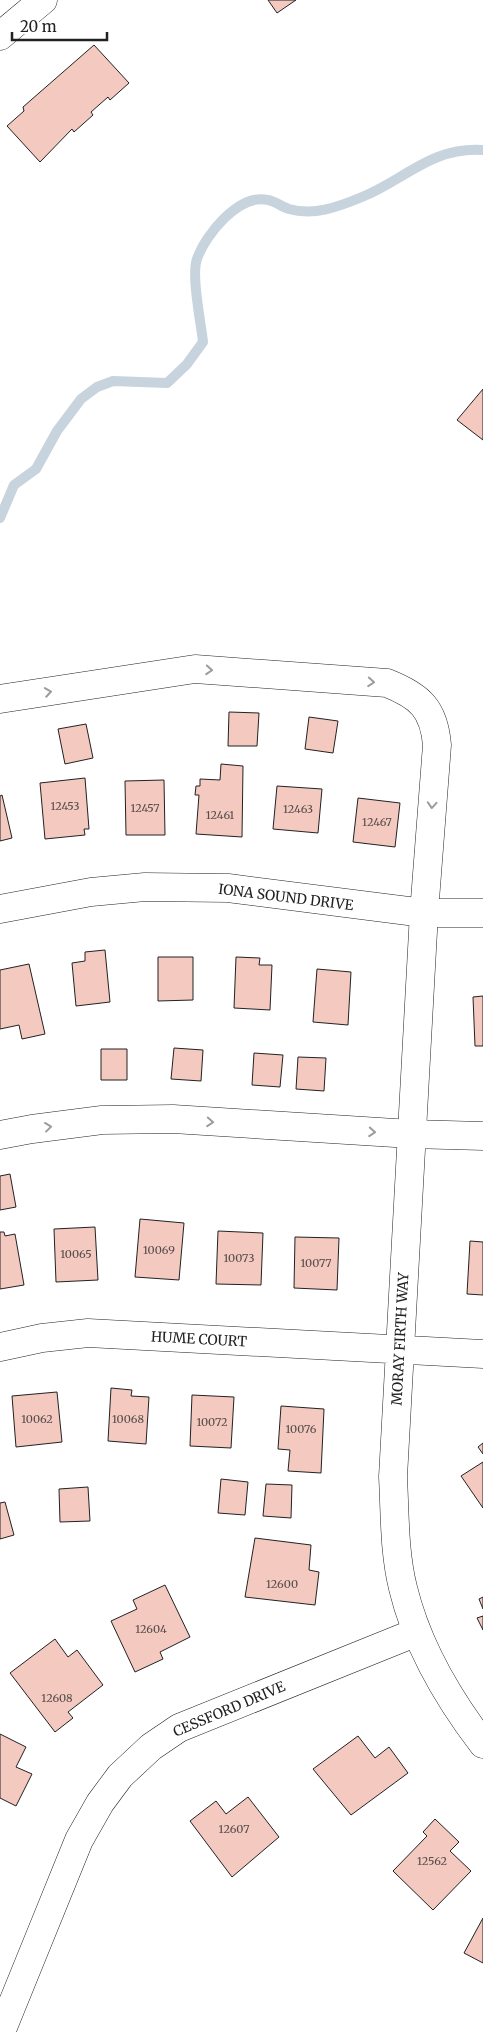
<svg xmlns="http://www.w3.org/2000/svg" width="483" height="2032" viewBox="0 0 483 2032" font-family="Merriweather,serif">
<rect width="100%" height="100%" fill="#fff"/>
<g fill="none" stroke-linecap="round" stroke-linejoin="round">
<path stroke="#c7d3dd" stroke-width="10" d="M0 518 14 485 36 469 57 431 81 399 97 387 113 381 167 383 187 364 203 342C201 323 191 275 197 259 205 235 239 193 268 200 275 201 282 207 289 209 314 216 338 207 362 197 404 180 433 146 483 150"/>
</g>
<path fill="#f3c9c0" stroke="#222" d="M268 0H296L277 13Z
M94 45 129 83 110 100 108 97 91 112 93 115 74 132 72 129 40 162 7 126 24 111 23 107Z
M483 389V440L457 420Z
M229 712 259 713 257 746H228Z
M309 717 338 721 333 753 305 749Z
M86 724 93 758 65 764 58 729Z
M221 764 243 766 242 837 196 834 199 795H195L196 786H200V779L220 780Z
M85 778 89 829H84L85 835 45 839 40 783Z
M164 780 165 835H126L125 781Z
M277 786 322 789 318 833 273 829Z
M2 795 12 838 0 841V796Z
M358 798 400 803 395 847 353 842Z
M105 950 110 1002 76 1006 72 963 85 961V952Z
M158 957H193V1000L158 1001Z
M236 957 260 958 259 965H272L270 1010 234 1008Z
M29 964 45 1034 22 1039 19 1025 0 1029V970Z
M317 969 351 972 348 1025 313 1022Z
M483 996V1046H475L473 997Z
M174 1048 203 1050 201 1081 171 1079Z
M101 1049H127V1080H101Z
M254 1053 283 1055 280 1087 252 1085Z
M298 1057 326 1058 324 1091 296 1089Z
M10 1174 16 1207 0 1210V1176Z
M140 1219 184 1223 179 1280 135 1277Z
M95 1227 98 1280 56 1282 54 1229Z
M218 1231 263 1233 261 1285 216 1284Z
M0 1232H4L5 1236 15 1234 24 1285 0 1289Z
M295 1237 339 1238 337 1290 294 1288Z
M470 1241 483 1242V1295L467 1294Z
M111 1388 132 1390 131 1396 149 1397 146 1444 108 1441Z
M57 1392 62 1442 16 1447 12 1396Z
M192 1395 234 1397 231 1448 190 1446Z
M281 1406 324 1409 321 1473 288 1471 290 1450 278 1449Z
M483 1443V1454L478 1447Z
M483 1462V1508L461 1476Z
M221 1479 248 1482 245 1515 218 1513Z
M266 1484 292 1485 291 1518 263 1516Z
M88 1487 90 1521 60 1522 59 1489Z
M5 1502 14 1535 0 1539V1503Z
M255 1538 311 1545 309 1570 319 1572 315 1605 245 1597Z
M165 1585 190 1637 160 1652 163 1659 135 1672 111 1621 137 1609 133 1600Z
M483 1597V1609L479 1599Z
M483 1616V1630L477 1618Z
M55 1639 68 1657 77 1650 103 1685 68 1712 73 1718 55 1732 10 1673Z
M0 1734 26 1747 16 1767 32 1774 16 1806 0 1798Z
M358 1736 375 1758 389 1747 408 1773 351 1815 313 1769Z
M248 1797 279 1837 232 1877 190 1821 216 1801 226 1814Z
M435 1819 459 1842 450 1851 471 1871 433 1910 393 1871 427 1836 423 1832Z
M483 1918V1963L464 1953Z"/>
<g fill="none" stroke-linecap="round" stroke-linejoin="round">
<defs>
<path id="minor" d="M0 36 43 0
M0 699 195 669 387 683C420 696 434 709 437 745L424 913 393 1477C395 1514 394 1552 403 1588 417 1646 447 1697 483 1744
M0 909 91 892 145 887 228 888 424 913H483
M0 1135 32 1129 102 1120 173 1119 411 1134 483 1136
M0 1347 42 1338 88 1333 483 1354
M1 2032 79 1840 100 1803 120 1776 151 1747 179 1728 417 1632"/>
</defs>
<use href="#minor" stroke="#222" stroke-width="29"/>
<use href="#minor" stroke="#fff" stroke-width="28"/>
</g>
<defs><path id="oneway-chevron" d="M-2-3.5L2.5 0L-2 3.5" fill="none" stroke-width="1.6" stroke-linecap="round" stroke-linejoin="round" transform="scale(1.25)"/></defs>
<g stroke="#9c9c9c">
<use href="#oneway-chevron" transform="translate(209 670) rotate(4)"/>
<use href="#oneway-chevron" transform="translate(371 682) rotate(4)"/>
<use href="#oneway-chevron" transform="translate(48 692) rotate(-9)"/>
<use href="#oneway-chevron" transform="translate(432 805) rotate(94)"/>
<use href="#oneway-chevron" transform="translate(210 1122) rotate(4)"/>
<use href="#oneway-chevron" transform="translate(48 1127) rotate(-7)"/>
<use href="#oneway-chevron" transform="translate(372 1132) rotate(4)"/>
</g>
<g text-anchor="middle" stroke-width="4" stroke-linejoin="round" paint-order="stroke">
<g font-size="11" fill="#564c4a">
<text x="65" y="810">12453</text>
<text x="145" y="812">12457</text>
<text x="298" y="813">12463</text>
<text x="220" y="819">12461</text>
<text x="377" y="826">12467</text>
<text x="159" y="1254">10069</text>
<text x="76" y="1258">10065</text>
<text x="239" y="1262">10073</text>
<text x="316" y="1267">10077</text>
<text x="37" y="1423">10062</text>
<text x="128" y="1423">10068</text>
<text x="212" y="1426">10072</text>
<text x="301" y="1433">10076</text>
<text x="282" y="1588">12600</text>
<text x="151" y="1633">12604</text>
<text x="57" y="1702">12608</text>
<text x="234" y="1833">12607</text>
<text x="432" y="1865">12562</text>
</g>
<g font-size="14" fill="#222" stroke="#fff">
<text transform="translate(286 897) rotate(7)" y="5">IONA SOUND DRIVE</text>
<text transform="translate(199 1339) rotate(3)" y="5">HUME COURT</text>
<text transform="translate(400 1339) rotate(-87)" y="5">MORAY FIRTH WAY</text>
<text transform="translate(229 1709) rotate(-23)" y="5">CESSFORD DRIVE</text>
</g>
</g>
<path d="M12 32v8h95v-8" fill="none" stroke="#222222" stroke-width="2.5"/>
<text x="20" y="32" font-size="15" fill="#222222" stroke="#ffffff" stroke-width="4" paint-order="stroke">20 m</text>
</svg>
